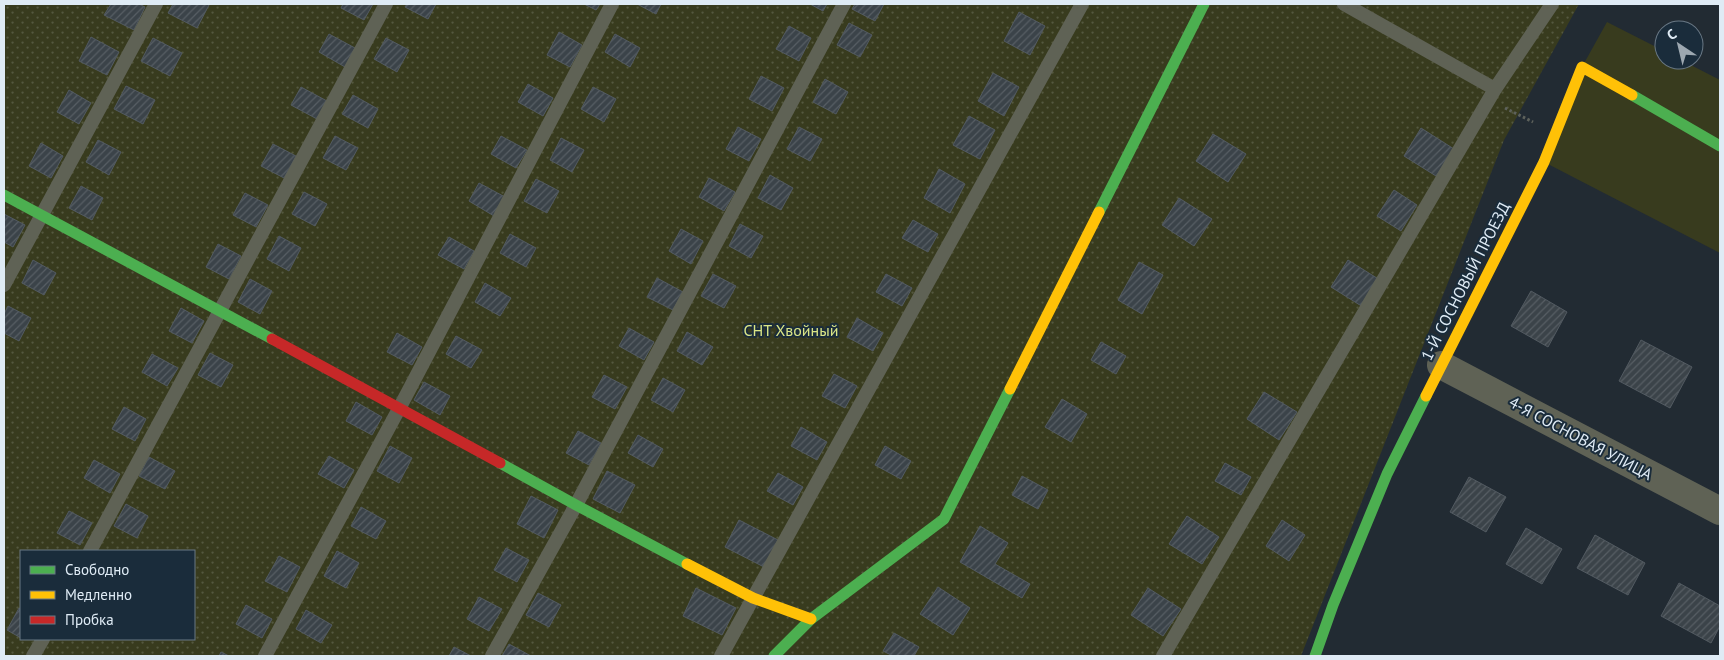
<svg xmlns="http://www.w3.org/2000/svg" width="1724" height="660" viewBox="0 0 1724 660" font-family="'PT Sans',sans-serif">
<defs>
<pattern id="garden-dots" width="8" height="8" patternUnits="userSpaceOnUse" patternTransform="scale(1.25)"><rect width="8" height="8" fill="#383b1e"/><path d="M2 2h.1M6 6h.1" fill="none" stroke="#54583f" stroke-width="1.8" stroke-linecap="round"/></pattern>
<pattern id="building-hatch" width="6" height="6" patternUnits="userSpaceOnUse" patternTransform="scale(1.25)"><rect width="6" height="6" fill="#3b4349"/><path d="M-1 1l2-2M0 6l6-6M5 7l2-2" fill="none" stroke="#575e64"/></pattern>
</defs>
<rect width="100%" height="100%" fill="#222b33"/>
<path fill="#383b1e" d="M1607 22 1664 51V60H1681L1720 80V253L1544 162 1582 67Z"/>
<path fill="url(#garden-dots)" fill-rule="evenodd" d="M4 4H1579L1504 140 1301 656H4ZM21 551H194V639H21Z"/>
<path fill="url(#building-hatch)" stroke="#525a61" d="M111 4H139L145 7 134 30 104 15Z
M173 4H207L209 5 197 28 168 13Z
M343 4H373L364 20 341 8Z
M407 4H436L428 19 405 7Z
M584 4H600L596 10Z
M637 4H661L656 14Z
M810 4H827L823 11Z
M855 4H884L875 21 852 9Z
M1019 12 1045 26 1030 55 1004 41Z
M849 23 872 35 860 57 837 45Z
M789 26 811 38 799 61 776 49Z
M559 32 582 45 570 67 547 55Z
M329 34 355 48 345 67 319 52Z
M615 34 640 48 630 67 605 52Z
M91 37 119 52 107 75 79 61Z
M153 38 182 53 170 76 141 61Z
M386 38 409 50 397 72 374 59Z
M993 73 1019 87 1004 116 978 101Z
M761 76 784 88 772 111 749 99Z
M825 79 848 92 836 114 813 102Z
M528 84 553 98 543 116 518 102Z
M126 86 155 100 143 124 114 109Z
M301 87 327 101 317 119 291 105Z
M593 87 616 99 604 122 581 109Z
M69 90 91 103 79 124 57 112Z
M353 95 378 109 368 128 342 114Z
M969 116 995 130 980 159 953 145Z
M738 127 761 139 749 161 726 149Z
M799 127 822 139 810 161 787 149Z
M1421 128 1454 149 1436 176 1404 156Z
M1213 134 1246 154 1228 182 1196 161Z
M335 136 358 148 346 170 323 158Z
M501 136 527 150 516 168 491 154Z
M561 138 584 150 572 172 550 160Z
M98 140 121 152 109 175 86 162Z
M41 143 63 156 51 178 29 166Z
M273 144 296 156 284 178 261 166Z
M939 169 965 184 950 213 924 198Z
M770 175 793 188 781 210 758 198Z
M709 178 735 192 724 211 699 197Z
M536 179 559 191 547 213 524 201Z
M479 183 505 197 494 216 469 201Z
M81 186 103 198 92 220 69 208Z
M1394 190 1417 205 1401 231 1377 216Z
M304 192 327 204 315 226 292 214Z
M245 193 268 205 256 227 233 215Z
M1179 198 1212 219 1194 246 1162 225Z
M4 214 25 225 13 247 4 242Z
M913 220 938 234 928 252 902 238Z
M740 224 763 236 751 258 729 246Z
M681 229 703 241 691 264 669 251Z
M510 234 536 248 526 267 500 253Z
M279 236 301 248 289 271 267 259Z
M449 237 474 251 464 269 438 255Z
M218 244 241 256 229 279 206 267Z
M33 260 56 273 44 295 22 283Z
M1348 260 1380 280 1363 307 1331 287Z
M1139 262 1163 275 1142 314 1118 300Z
M713 274 736 286 724 308 701 296Z
M886 274 912 288 902 306 876 292Z
M657 278 683 292 673 310 647 297Z
M250 279 272 291 260 314 238 302Z
M485 283 511 298 500 316 475 302Z
M1531 291 1567 312 1548 347 1511 326Z
M8 306 31 318 19 341 4 333V314Z
M181 308 204 321 192 343 169 331Z
M857 318 883 333 873 351 847 337Z
M629 328 654 342 644 360 619 346Z
M687 332 713 347 702 365 677 351Z
M397 333 422 347 412 365 387 352Z
M456 336 482 350 471 368 446 354Z
M1641 340 1692 367 1670 408 1619 381Z
M1101 342 1126 356 1116 374 1091 360Z
M210 353 233 365 221 387 198 375Z
M152 354 178 368 167 386 142 372Z
M834 374 857 386 845 408 822 396Z
M604 375 627 387 615 409 592 397Z
M663 378 685 390 673 412 651 400Z
M424 382 450 396 440 415 414 400Z
M1264 392 1297 412 1279 440 1247 419Z
M1062 399 1087 414 1071 442 1045 427Z
M356 402 382 417 372 435 346 421Z
M124 407 146 419 135 441 112 429Z
M801 427 827 442 817 460 791 446Z
M578 431 601 443 589 465 566 453Z
M638 435 663 449 653 467 628 453Z
M390 446 412 458 399 483 377 471Z
M885 446 911 461 901 479 875 465Z
M329 456 354 470 344 488 318 474Z
M149 457 175 471 165 489 139 476Z
M94 460 120 474 110 493 84 478Z
M1225 463 1251 477 1241 495 1215 481Z
M607 471 635 485 620 513 593 499Z
M778 473 803 487 793 505 767 491Z
M1022 476 1048 490 1038 509 1012 495Z
M1469 477 1506 497 1486 532 1450 512Z
M531 496 558 510 544 538 517 524Z
M126 504 148 516 137 538 114 526Z
M361 507 386 521 376 539 351 526Z
M69 511 92 523 80 545 57 533Z
M1187 516 1219 537 1202 564 1169 544Z
M739 520 778 540 764 567 725 547Z
M1282 520 1305 535 1289 561 1266 546Z
M980 526 1008 543 995 564 1030 584 1022 598 960 562Z
M1526 528 1562 549 1542 584 1506 564Z
M1595 535 1645 563 1628 595 1577 568Z
M506 548 529 560 517 582 494 570Z
M337 551 359 563 346 588 324 576Z
M279 556 300 567 287 592 265 581Z
M1679 583 1720 606V626L1711 643 1661 616Z
M938 587 970 608 953 635 920 614Z
M696 588 736 608 722 635 683 616Z
M1148 588 1181 609 1163 636 1131 615Z
M538 593 561 605 549 627 526 615Z
M479 597 502 609 489 631 467 619Z
M246 605 272 619 262 638 236 624Z
M19 608 21 609V638L7 630Z
M306 610 332 625 321 643 296 629Z
M894 633 919 647 914 656H893L883 651Z
M509 644 531 656H502Z
M454 647 471 656H449Z
M221 652 229 656H219Z"/>
<g fill="none" stroke-linecap="round" stroke-linejoin="round">
<path stroke="#5e625c" stroke-width="3" stroke-dasharray="2.5 2.5" stroke-linecap="butt" d="M1505 108 1533 122"/>
<path stroke="#5f6255" stroke-width="14" d="M1495 89 1552 4
M4 285 156 4
M90 551 386 4
M33 656 43 639
M265 656 400 407 612 4
M492 656 576 505 844 4
M721 656 1082 4
M1163 656 1495 89 1344 4"/>
<path stroke="#5f6255" stroke-width="28" d="M1441 365 1720 511"/>
<path stroke="#4caf50" stroke-width="11" d="M1632 95 1720 146
M4 195 272 339
M1099 212 1204 4
M500 463 576 505 687 564
M774 656 811 619 944 519 1010 389
M1315 656 1333 605 1387 474 1426 396"/>
<path stroke="#ffc107" stroke-width="11" d="M1010 389 1099 212
M1426 396 1544 162 1582 67 1632 95
M687 564 753 598 811 619"/>
<path stroke="#c62828" stroke-width="11" d="M272 339 500 463"/>
</g>
<g text-anchor="middle" stroke-width="4" stroke-linejoin="round" paint-order="stroke">
<g font-size="16" fill="#dfebf5" stroke="#1a2c3b">
<text transform="translate(1465 281) rotate(-63)" y="6">1-Й СОСНОВЫЙ ПРОЕЗД</text>
<text transform="translate(1581 438) rotate(28)" y="6">4-Я СОСНОВАЯ УЛИЦА</text>
</g>
<g font-size="16" fill="#dae586" stroke="#1a2c3b">
<text x="791" y="336">СНТ Хвойный</text>
</g>
</g>
<rect width="1724" height="660" fill="none" stroke="#dfebf5" stroke-width="10"/>
<rect x="20" y="550" width="175" height="90" fill="#1a2c3b" stroke="#697885"/>
<rect x="30" y="566" width="25" height="8" fill="#4caf50" stroke="#697885"/>
<text x="65" y="575" font-size="15" fill="#dfebf5">Свободно</text>
<rect x="30" y="591" width="25" height="8" fill="#ffc107" stroke="#697885"/>
<text x="65" y="600" font-size="15" fill="#dfebf5">Медленно</text>
<rect x="30" y="616" width="25" height="8" fill="#c62828" stroke="#697885"/>
<text x="65" y="625" font-size="15" fill="#dfebf5">Пробка</text>
<g transform="translate(1679 45) rotate(325)"><circle r="24" fill="#1a2c3b" stroke="#697885"/>
<path d="M0-4L9 19L0 12L-9 19Z" fill="#9da8b1"/>
<text y="-8" font-size="14" font-weight="bold" text-anchor="middle" fill="#dfebf5">С</text>
</g>
</svg>
